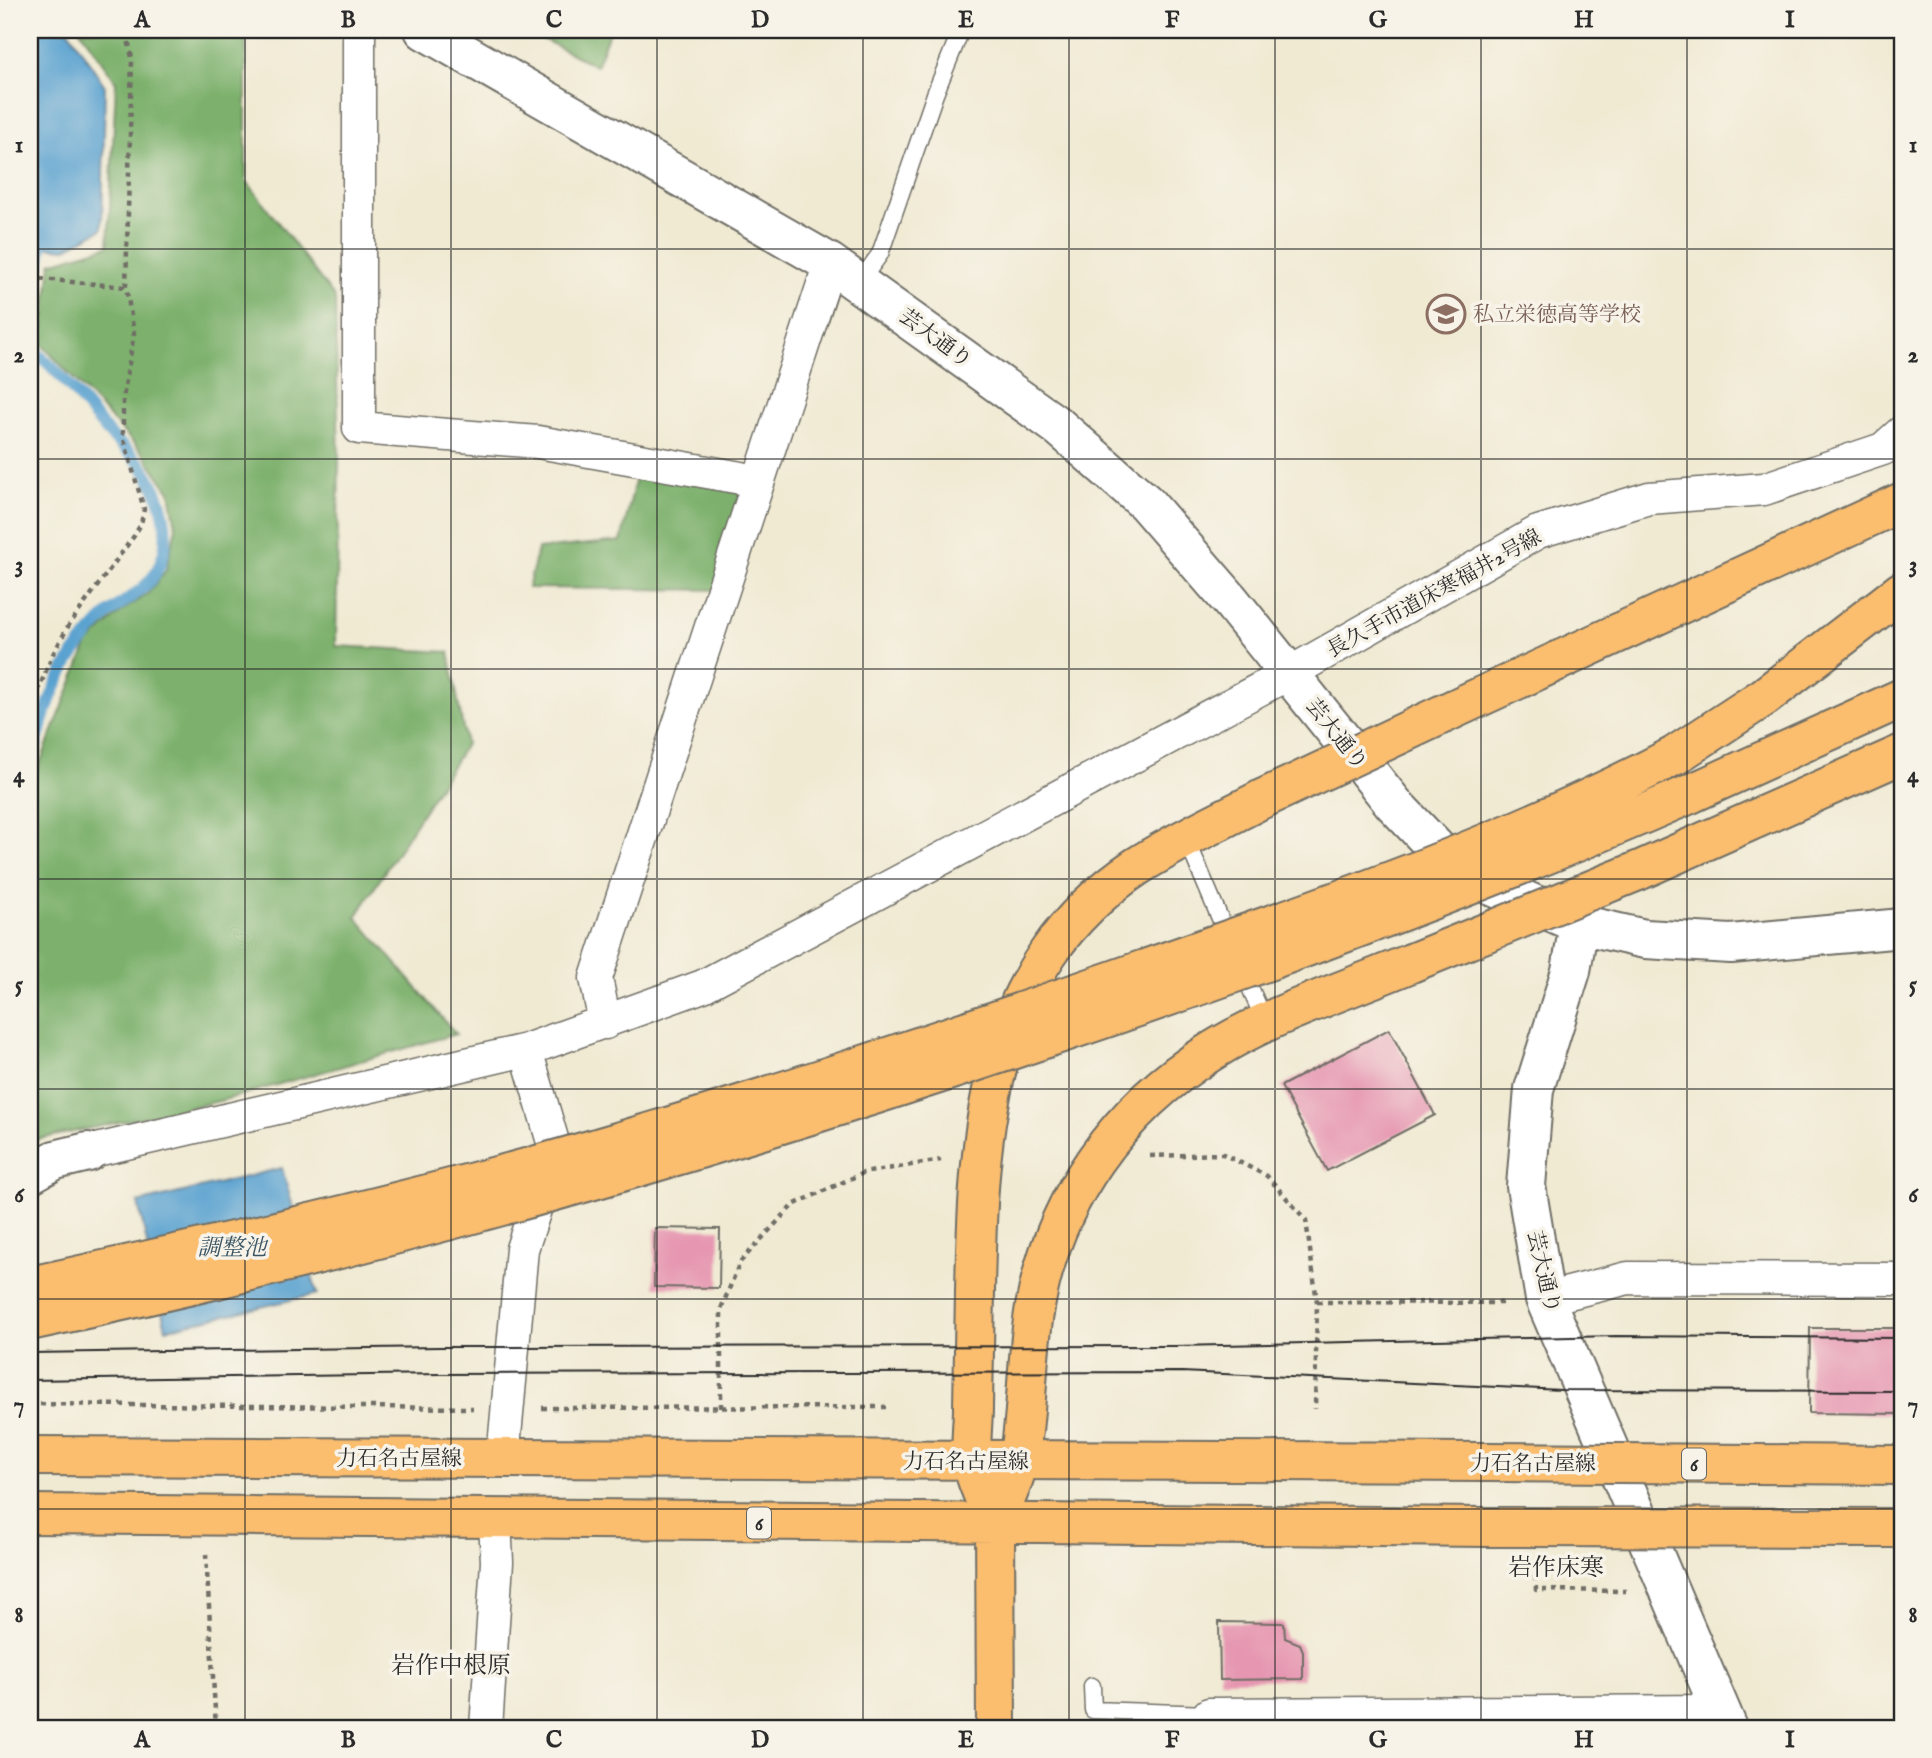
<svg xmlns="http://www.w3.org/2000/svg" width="1932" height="1758" viewBox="0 0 1932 1758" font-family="'IM FELL English','Noto Serif JP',serif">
<rect width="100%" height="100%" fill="#f7f3e8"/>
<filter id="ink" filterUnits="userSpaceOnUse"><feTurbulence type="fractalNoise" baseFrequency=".0143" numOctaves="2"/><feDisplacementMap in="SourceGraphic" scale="14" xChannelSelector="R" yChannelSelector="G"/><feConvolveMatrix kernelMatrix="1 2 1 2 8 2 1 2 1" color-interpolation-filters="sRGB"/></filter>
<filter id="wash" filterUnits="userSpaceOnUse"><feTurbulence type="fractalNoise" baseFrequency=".00686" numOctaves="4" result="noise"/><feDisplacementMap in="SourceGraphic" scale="28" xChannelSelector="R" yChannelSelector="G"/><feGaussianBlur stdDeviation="1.57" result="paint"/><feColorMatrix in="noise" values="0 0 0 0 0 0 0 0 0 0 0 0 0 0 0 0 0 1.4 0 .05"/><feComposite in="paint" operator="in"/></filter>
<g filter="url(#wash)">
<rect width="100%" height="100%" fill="#f0ead3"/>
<path fill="#7cb06c" stroke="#546e4c" stroke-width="2" d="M80 30H246V180L335 298 339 460 336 646 449 652 466 744 356 917 456 1034 220 1101 30 1141V788L88 643 122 611 148 593 166 570 176 527 170 492 142 452 42 345 51 263 108 246 116 82Z
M525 30H610L596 66Z
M640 460 758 481 722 590 528 588 538 549 621 541Z"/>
<path fill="#5aa2d0" stroke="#42667e" stroke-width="2" d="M30 30H68L105 86 102 229 65 249 30 245Z
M282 1168 317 1294 166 1329 138 1203Z"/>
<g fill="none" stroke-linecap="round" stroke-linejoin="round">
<path stroke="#5aa2d0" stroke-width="12" d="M30 339 42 246
M30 347C61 373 80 399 105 429 115 441 129 451 139 463 162 492 176 538 156 572 145 592 120 602 104 618 56 666 47 704 30 767"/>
</g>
<g id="blocks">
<path fill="#e696b1" d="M1389 1029 1435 1115 1327 1171 1281 1086Z
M655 1228 720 1229 719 1288 654 1287Z
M1810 1328H1902V1414L1809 1413Z
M1219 1622 1284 1623 1285 1638 1300 1644 1303 1651V1679L1220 1680Z"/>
</g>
</g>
<g filter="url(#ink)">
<use href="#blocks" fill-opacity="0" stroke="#706e66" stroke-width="2"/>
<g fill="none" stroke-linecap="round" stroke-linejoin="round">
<defs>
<path id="service" d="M859 283 880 254 935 94 961 30
M1186 838 1230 942
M1242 969 1265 1022
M1092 1686 1093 1710 1209 1714"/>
<path id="minor" d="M359 30V428L538 442 758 481
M605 1023 596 978 830 263
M88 1152 526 1050 703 986 1288 674 1538 532 1649 498 1764 489 1883 449 1902 432
M1545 1299 1628 1278 1902 1279
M503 1458 522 1249 555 1149 526 1050
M486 1728 497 1562 495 1520
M1206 1728 1209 1714 1720 1711"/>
<path id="tertiary" d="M424 30 830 263 1059 427 1146 503 1229 599 1394 804 1458 871 1579 924 1645 939 1731 944 1902 928
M1579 924 1571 971 1534 1089 1526 1186 1545 1299 1728 1728
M30 1174 55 1160 88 1152"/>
<path id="primary" d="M30 1456 1487 1462
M30 1514 1488 1527
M995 1524 996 1728"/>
<path id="motorway" d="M1456 708 1902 502
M1674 756 1764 697 1902 591
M1690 794 1902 698
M1638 871 1902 754
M995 1524C988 1504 975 1481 972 1460 970 1443 973 1424 973 1407 974 1368 974 1329 975 1291 978 1127 987 967 1136 867 1176 841 1220 821 1262 799
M995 1524C1003 1504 1015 1481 1019 1460 1028 1410 1026 1358 1035 1307 1054 1199 1119 1108 1212 1051 1273 1013 1345 991 1411 963"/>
</defs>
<use href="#service" stroke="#706e66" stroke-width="19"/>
<use href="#minor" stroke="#706e66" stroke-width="35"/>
<use href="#tertiary" stroke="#706e66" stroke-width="42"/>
<use href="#primary" stroke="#706e66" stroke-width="42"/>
<use href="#motorway" stroke="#706e66" stroke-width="42"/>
<path stroke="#706e66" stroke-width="4.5" stroke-dasharray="5 5" stroke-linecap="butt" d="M30 278 126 287
M30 710 53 654 69 625 134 536 141 524 144 509 123 436V398L134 333 126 287 132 58 126 30
M1150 1156 1223 1154 1267 1176 1306 1220 1317 1302 1315 1409
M1317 1302 1506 1303
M30 1404 473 1408
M542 1408 886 1407
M721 1408V1309L740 1262 793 1205 863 1173 941 1160
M206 1554 216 1728
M1535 1566 1536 1590 1626 1591"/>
<use href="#service" stroke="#fff" stroke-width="16"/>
<use href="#minor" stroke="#fff" stroke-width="32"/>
<use href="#tertiary" stroke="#fff" stroke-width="38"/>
<use href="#primary" stroke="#fbbd6e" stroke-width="38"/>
<use href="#motorway" stroke="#fbbd6e" stroke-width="38"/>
<path stroke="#2b2b2b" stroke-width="2" d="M30 1353 440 1347 1176 1346 1616 1336 1902 1338
M30 1380 441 1374 1182 1372 1561 1390 1902 1391"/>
<defs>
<path id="primary-bridge" d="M1487 1462 1902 1465
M1488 1527 1902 1528"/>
<path id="motorway-bridge" d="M1262 799 1456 708
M1411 963 1638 871
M30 1286C200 1249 370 1211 537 1165 741 1108 942 1040 1142 970 1322 907 1505 845 1674 756
M30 1321C368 1250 699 1155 1026 1045 1251 970 1473 889 1690 794"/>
</defs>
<use href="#primary-bridge" stroke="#706e66" stroke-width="42" stroke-linecap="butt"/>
<use href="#motorway-bridge" stroke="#706e66" stroke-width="42" stroke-linecap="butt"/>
<use href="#primary-bridge" stroke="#fbbd6e" stroke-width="38"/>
<use href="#motorway-bridge" stroke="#fbbd6e" stroke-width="38"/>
</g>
</g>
<path fill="none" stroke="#2b2b2b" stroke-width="2" stroke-opacity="0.55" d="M245 30V1728M451 30V1728M657 30V1728M863 30V1728M1069 30V1728M1275 30V1728M1481 30V1728M1687 30V1728M30 249H1902M30 459H1902M30 669H1902M30 879H1902M30 1089H1902M30 1299H1902M30 1509H1902"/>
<defs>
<symbol id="school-ring" viewBox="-11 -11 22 22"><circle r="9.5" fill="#f7f3e8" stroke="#8d6e63" stroke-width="1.5"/><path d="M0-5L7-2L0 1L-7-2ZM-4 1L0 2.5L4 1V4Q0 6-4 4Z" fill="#8d6e63"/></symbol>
</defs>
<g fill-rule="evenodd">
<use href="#school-ring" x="1424" y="292" width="44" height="44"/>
</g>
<g text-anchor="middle" stroke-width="7" stroke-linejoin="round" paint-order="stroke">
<g fill="#f7f3e8" stroke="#686764" stroke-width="2">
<rect x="1682" y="1448.5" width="24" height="31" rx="5"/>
<rect x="747" y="1507.5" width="24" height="31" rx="5"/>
</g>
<g font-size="19" font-weight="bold" fill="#2b2b2b">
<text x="1694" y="1471">6</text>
<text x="759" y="1530">6</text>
</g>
<g font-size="21" fill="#785e54" stroke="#f7f3e8" text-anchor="start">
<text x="1473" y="321">私立栄徳高等学校</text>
</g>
<g font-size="21" fill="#2b2b2b" stroke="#f7f3e8">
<text transform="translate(936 338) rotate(36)" y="7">芸大通り</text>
<text transform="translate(1434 593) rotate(-29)" y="7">長久手市道床寒福井2号線</text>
<text transform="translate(1337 734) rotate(51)" y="7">芸大通り</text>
<text transform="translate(1544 1272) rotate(77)" y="7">芸大通り</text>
<text x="399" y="1465">力石名古屋線</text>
<text x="966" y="1468">力石名古屋線</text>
<text x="1533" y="1470">力石名古屋線</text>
</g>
<g font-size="23" font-style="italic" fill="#3b5565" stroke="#f7f3e8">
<text x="232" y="1255">調整池</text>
</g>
<g font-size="24" fill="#2b2b2b" stroke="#f7f3e8">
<text x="1556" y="1575">岩作床寒</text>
<text x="451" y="1673">岩作中根原</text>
</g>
</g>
<rect width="1932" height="1758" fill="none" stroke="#f7f3e8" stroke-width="77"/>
<rect x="38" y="38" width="1856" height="1682" fill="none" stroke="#2b2b2b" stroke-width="2.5"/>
<g font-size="23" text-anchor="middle" font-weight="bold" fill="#2b2b2b">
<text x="142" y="27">A</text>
<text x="348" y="27">B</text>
<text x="554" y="27">C</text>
<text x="760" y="27">D</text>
<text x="966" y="27">E</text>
<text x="1172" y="27">F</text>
<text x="1378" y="27">G</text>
<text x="1584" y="27">H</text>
<text x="1790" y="27">I</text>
<text x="19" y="152">1</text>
<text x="1913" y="152">1</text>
<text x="19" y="362">2</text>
<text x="1913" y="362">2</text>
<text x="19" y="572">3</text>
<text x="1913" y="572">3</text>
<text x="19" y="782">4</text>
<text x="1913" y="782">4</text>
<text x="19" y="992">5</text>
<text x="1913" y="992">5</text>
<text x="19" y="1202">6</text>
<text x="1913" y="1202">6</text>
<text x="19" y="1412">7</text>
<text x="1913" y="1412">7</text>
<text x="19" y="1622">8</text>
<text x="1913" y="1622">8</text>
<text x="142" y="1747">A</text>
<text x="348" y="1747">B</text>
<text x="554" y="1747">C</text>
<text x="760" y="1747">D</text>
<text x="966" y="1747">E</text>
<text x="1172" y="1747">F</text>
<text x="1378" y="1747">G</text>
<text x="1584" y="1747">H</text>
<text x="1790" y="1747">I</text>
</g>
</svg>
